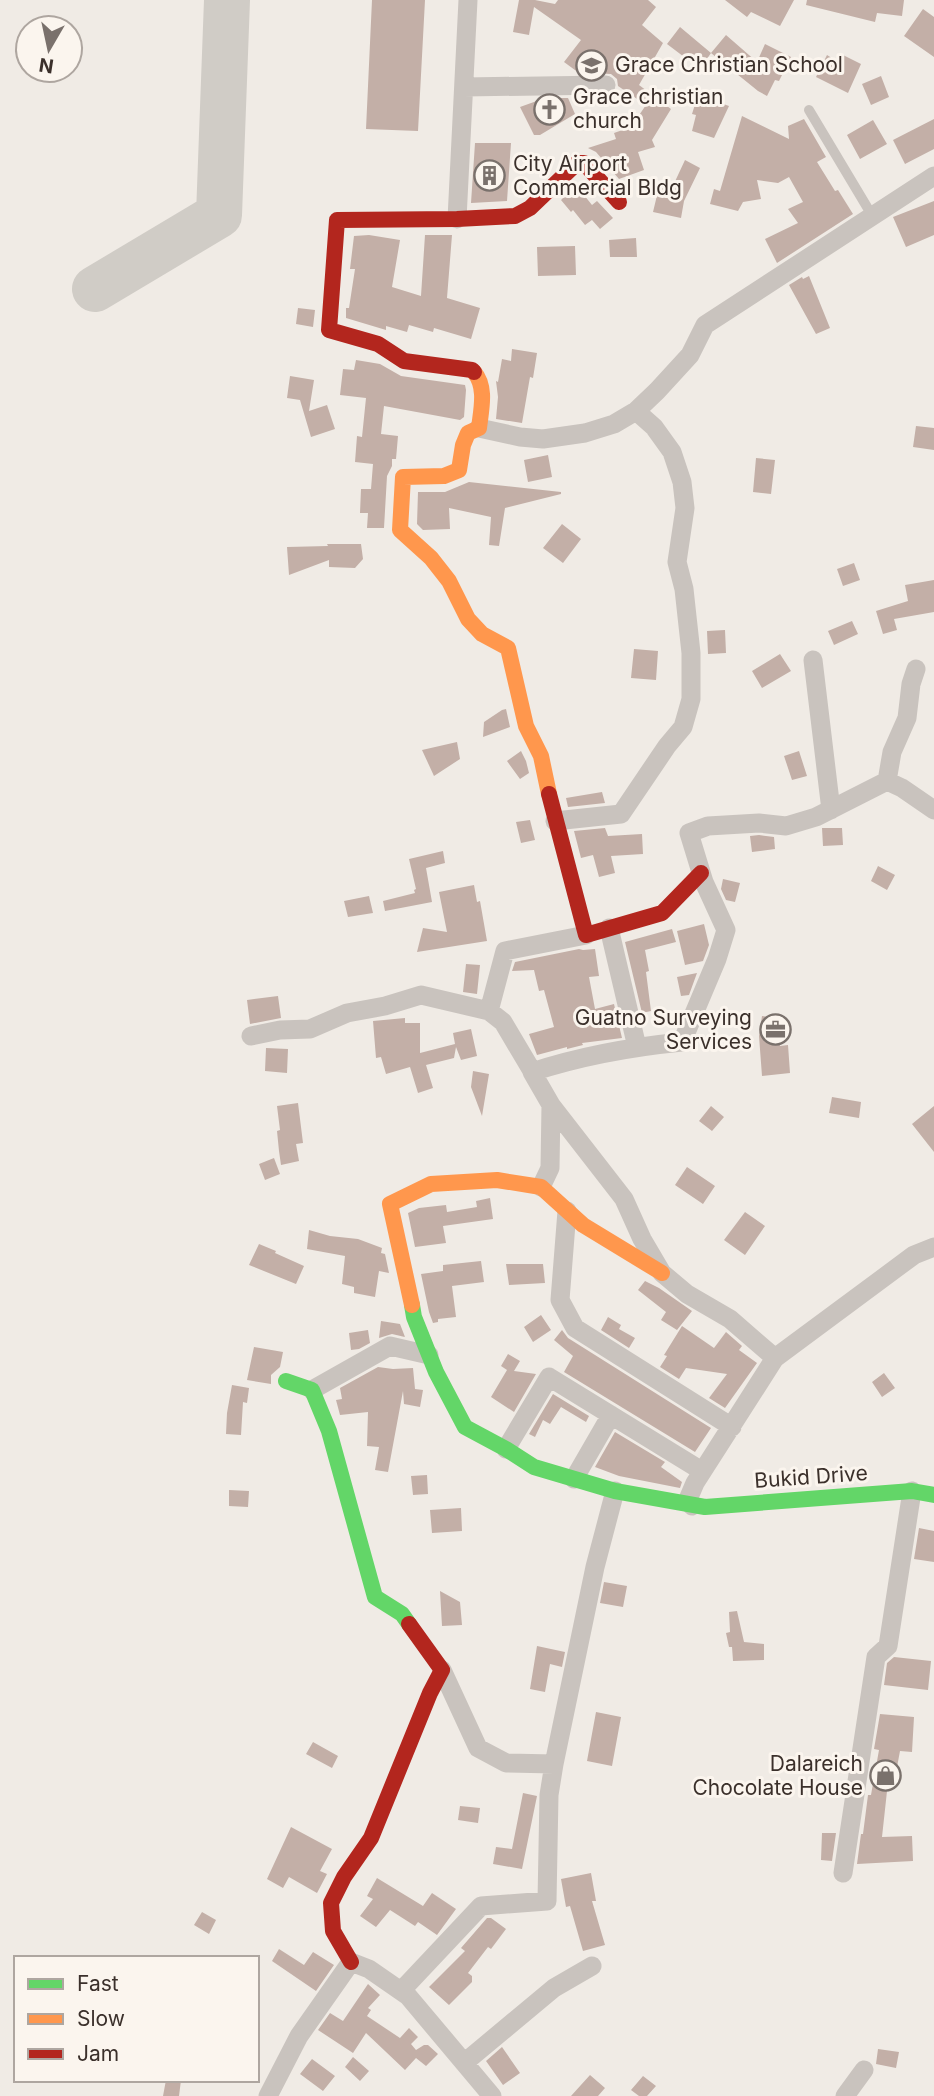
<svg xmlns="http://www.w3.org/2000/svg" width="934" height="2096" viewBox="0 0 934 2096" font-family="Inter,sans-serif">
<rect width="100%" height="100%" fill="#f0ebe5"/>
<g fill="none" stroke-linecap="round" stroke-linejoin="round">
<path stroke="#d0ccc6" stroke-width="46" d="M95 289 219 215 227 0"/>
</g>
<path fill="#c3afa7" d="M372 0H425L418 131 366 129Z
M519 0H535L555 4 558 0H648L656 7 642 25 663 43 639 85 671 109 652 140 655 147 638 152 644 170 619 179 596 152 588 148 616 139 614 133 631 127 646 105 618 86 617 79 611 74 591 73 585 68 582 73H579L564 62 581 40 534 7 529 35 513 32Z
M725 0H794L780 26 751 12 747 17Z
M807 0H904L902 16 877 13 875 22 806 5Z
M923 9 934 17V57L904 36Z
M680 27 711 53 700 69 667 44Z
M726 35 757 62 765 44 791 57 779 81 775 80 767 96 758 91 711 53Z
M841 54 861 64 848 93 816 77 827 55 838 62Z
M881 76 889 97 871 105 862 84Z
M698 95 729 106 714 138 692 131 696 115 692 114Z
M545 98H568L575 114 540 135H534L520 107Z
M742 116 789 139 788 126 804 119 826 157 817 162 835 191 838 190 853 214 777 263 765 239 798 223 788 209 803 202 789 177 778 183 757 180 761 199 743 202 738 211 710 204 714 189 720 191Z
M934 119V149L905 164 893 140Z
M873 120 887 144 860 159 847 135Z
M475 143H511L507 201 471 203Z
M685 160 700 168 684 201 681 218 653 212 659 187 671 190Z
M576 185 592 205 597 201 613 218 600 229 592 220 585 225 573 210 571 212 561 200Z
M934 201V235L906 247 893 217Z
M369 235 400 240 392 287 421 296 425 235H452L447 298 480 308 471 339 434 328 433 332 409 325 407 332 386 326V330L346 318V308H349L355 269H350L354 236Z
M636 238 637 257H610L609 240Z
M575 246 576 275 538 276 537 247Z
M809 276 830 328 816 334 789 285 802 277 803 279Z
M298 308 315 310 313 327 296 324Z
M512 349 537 353 533 378 530 377 522 423 496 419 498 397 496 381 498 382 502 359 511 361Z
M356 360 380 364 401 376 465 385 466 390 464 417 460 420 384 406 381 434 398 436 396 459H392V466L387 476 384 528H367L368 513H360L361 489H371L373 464 355 462 357 436 362 437 366 398 340 395 343 369 354 370Z
M290 376 314 380 309 411 327 405 335 429 311 437 300 400 287 398Z
M916 426 934 428V450L913 447Z
M548 455 552 477 528 482 524 460Z
M756 458 775 460 771 494 753 492Z
M469 482 561 492V494L505 508 499 546 489 545 491 517 449 508 450 529 423 530 417 524 418 492H445Z
M562 524 581 539 563 563 543 548Z
M327 544H361L363 559 355 568 329 567V560L289 575 287 547 328 546Z
M854 563 860 580 843 586 837 569Z
M934 580V612L894 619 897 630 883 634 876 611 908 601 905 585Z
M852 621 858 634 834 645 828 631Z
M725 630 726 653 708 654 707 631Z
M634 649 658 651 656 680 631 678Z
M780 654 791 671 762 688 752 671Z
M506 709 510 727 483 737 484 722 502 710Z
M457 742 460 759 434 776 422 750Z
M521 751 526 761 529 773 520 779 507 761Z
M799 751 807 776 792 780 784 756Z
M602 792 605 803 568 807 566 798Z
M530 820 535 840 521 843 516 822Z
M605 828 608 836 642 834 643 854 611 856 615 873 599 877 593 855 581 858 574 831Z
M822 828H842L843 845 823 846Z
M759 835 774 837 775 849 752 852 750 836Z
M443 851 445 863 426 868 432 902 385 911 383 901 415 893 414 890 416 889 409 859Z
M878 866 895 875 887 890 871 881Z
M723 879 740 883 735 902 726 900 721 889Z
M474 885 477 902 480 901 487 941 417 952 423 928 447 932 439 892Z
M369 896 373 913 348 917 344 901Z
M704 924 709 945 703 961 685 965 677 931Z
M672 929 676 942 645 950 649 971 646 972 651 1011 642 1013 625 942Z
M579 949 583 950 595 949 599 976 589 977 595 1009 614 1004 622 1038 582 1043 583 1045 567 1049V1047L537 1055 529 1034 554 1027 544 990 539 991 534 970 512 971 515 962Z
M466 964 480 965 477 994 463 992Z
M697 973 689 995 681 996 677 977Z
M278 996 281 1018 250 1024 247 1000Z
M762 1016 783 1019 780 1046 788 1045 790 1073 762 1076 759 1036Z
M405 1018V1023H420V1053L455 1044 453 1033 471 1029 477 1056 461 1060 456 1047 454 1058 426 1065 433 1088 418 1093 410 1067 386 1074 381 1057 376 1058 373 1021Z
M266 1048 288 1049 287 1073 265 1071Z
M473 1071 489 1074 482 1116 471 1087Z
M832 1097 861 1102 859 1118 829 1113Z
M298 1103 303 1143 296 1144 299 1161 281 1165 279 1151 277 1131 280 1130 277 1106Z
M711 1106 724 1117 712 1131 699 1121Z
M934 1106V1152L912 1124Z
M274 1158 280 1174 265 1180 259 1164Z
M687 1167 715 1186 703 1204 675 1185Z
M490 1198 493 1219 443 1226 446 1243 415 1247 408 1213 419 1208 446 1205 447 1212 477 1207 476 1201Z
M745 1212 765 1226 745 1255 724 1240Z
M309 1230 330 1236 358 1239 382 1248 381 1253 385 1254 389 1273 379 1271 375 1297 354 1293V1287L342 1284 345 1256 307 1249Z
M259 1244 276 1251 275 1253 304 1266 296 1284 249 1265Z
M481 1261 484 1282 452 1286 456 1317 438 1319V1322L433 1323 429 1312 421 1274 443 1271V1265Z
M506 1264H543L545 1283 509 1285Z
M645 1281 659 1288 692 1311 677 1330 661 1320 666 1312 638 1290Z
M541 1315 551 1330 533 1342 524 1327Z
M608 1317 621 1325 619 1329 635 1338 629 1348 601 1330Z
M381 1321 400 1324 405 1337 392 1334 379 1338Z
M682 1326 714 1348 726 1332 742 1346 739 1350 757 1363 725 1408 709 1398 727 1374 686 1368 679 1379 660 1367 667 1356 664 1355Z
M368 1330 370 1343 359 1349 351 1350 349 1333Z
M562 1330 568 1338 711 1428 695 1452 564 1372 573 1356 554 1340Z
M254 1347 283 1352 280 1367 271 1375V1384L247 1380Z
M508 1354 520 1361 514 1371 536 1374 514 1412 491 1397 507 1370 501 1366Z
M378 1367 393 1369 413 1368 415 1389 423 1390 420 1407 404 1404 403 1391 388 1472 375 1470 379 1447 367 1446 368 1412 340 1415 336 1400 342 1399 340 1388Z
M884 1373 895 1388 882 1397 872 1382Z
M232 1385 249 1388 247 1403 243 1402 241 1435 226 1434 227 1413Z
M553 1394 589 1416 586 1422 561 1407 550 1424 543 1420 535 1437 529 1434Z
M615 1432 665 1462 661 1467 682 1482 680 1488 619 1476 595 1467Z
M427 1475 428 1494 413 1495 411 1476Z
M229 1490 249 1491 248 1507 229 1506Z
M461 1508 462 1531 432 1533 430 1510Z
M919 1528 934 1531V1562L914 1559Z
M604 1582 627 1586 623 1607 600 1603Z
M440 1591 460 1602 462 1625 442 1626Z
M737 1611 744 1642 764 1644V1660L733 1661 732 1647H729L726 1633 730 1632 729 1612Z
M537 1646 565 1652 562 1667 550 1664 545 1692 530 1689Z
M894 1657 931 1661 928 1690 884 1685 887 1663Z
M596 1712 621 1717 612 1766 587 1761Z
M880 1714 914 1717 912 1752 900 1751 894 1783 888 1782 882 1837 912 1836 913 1861 857 1864 861 1834H863L868 1795H871L879 1750 874 1749Z
M313 1742 338 1756 332 1768 306 1754Z
M523 1793 537 1796 522 1869 493 1864 496 1847 512 1849Z
M460 1806 480 1808 478 1823 458 1820Z
M291 1827 332 1849 320 1871 327 1874 317 1893 289 1877 283 1888 267 1879Z
M822 1833H836L832 1861 821 1860Z
M591 1873 596 1901H592L605 1945 583 1951 570 1906 566 1907 561 1879Z
M377 1878 423 1906 432 1893 456 1909 437 1935 418 1922 415 1926 390 1910 376 1927 360 1916 373 1899 367 1896Z
M202 1912 216 1920 209 1934 194 1925Z
M487 1918H491L506 1929 491 1949 488 1947 468 1973 472 1976V1982L449 2005 429 1987 465 1951 461 1948Z
M279 1949 304 1965 313 1952 334 1965 316 1991 272 1961Z
M368 1984 380 1995 368 2008 371 2010 367 2016 400 2038 409 2028 418 2037 411 2044 416 2050 424 2045H428L438 2054 426 2066 416 2058 405 2070 366 2033 353 2053 318 2030 330 2013 343 2021Z
M502 2047 520 2073 503 2085 486 2061Z
M878 2049 899 2052 896 2068 876 2064Z
M353 2057 369 2071 360 2081 345 2067Z
M312 2059 335 2076 323 2091 300 2074Z
M590 2075 605 2088 598 2096H571Z
M643 2076 656 2086 647 2096H639L631 2090Z
M166 2080H181L179 2096H163Z"/>
<g fill="none" stroke-linecap="round" stroke-linejoin="round">
<path stroke="#c9c3be" stroke-width="10" d="M809 110 873 217"/>
<path stroke="#c9c3be" stroke-width="19" d="M464 87 606 85
M457 219 468 0
M479 428 520 437 543 439 585 433 614 424 636 411 657 391 690 355 705 325 934 176
M813 660 831 810
M916 669 911 684 907 718 892 752 887 781 902 788 934 810
M555 821 621 814 667 746 683 727 691 699V653L684 589 677 562 685 508 682 482 672 452 654 427 636 411
M609 928 637 1047
M489 1011 505 951 586 935
M251 1036 280 1030 310 1029 347 1013 385 1006 421 995 489 1011 503 1022 535 1076
M541 1187 550 1168 551 1105
M567 1211 560 1300 575 1328 732 1427
M775 1358 730 1319 687 1294 662 1273 642 1239 624 1199 551 1105 532 1072C581 1056 631 1047 682 1042L717 959 726 930 704 882 689 833 708 826 759 823 786 826 816 817 887 781
M312 1390 390 1346 429 1355
M506 1449 549 1377 702 1471
M574 1479 611 1415
M692 1506 689 1497 695 1483 775 1358 914 1255 934 1247
M442 1670 478 1748 506 1763 554 1764
M843 1873 876 1657 888 1646 912 1491
M401 1991 481 1906 547 1901 549 1795 554 1764 595 1567 615 1491
M464 2063 554 1988 592 1966
M268 2096 299 2036 351 1962 369 1969 408 1996 492 2096
M845 2096 864 2070"/>
<path stroke="#63d668" stroke-width="16" d="M412 1305 414 1317 436 1372 465 1427 506 1449 534 1467 615 1491 705 1507 912 1491 934 1495
M286 1381 312 1390 329 1431 375 1597 402 1614 409 1624"/>
<path stroke="#ff974d" stroke-width="16" d="M474 372C487 387 481 410 479 428L468 433 463 445 459 470 444 476 403 477 400 530 431 558 449 581 468 619 482 634 508 648 526 726 541 756 549 794
M412 1305 390 1204 431 1184 497 1180 541 1187 583 1225 662 1273"/>
<path stroke="#b3261e" stroke-width="16" d="M474 372 472 370 404 361 378 344 329 330 337 220 457 219 515 216 530 208 577 163H584L619 202
M549 794 586 935 662 913 701 873
M351 1962 333 1931 331 1903 344 1877 371 1838 430 1693 442 1670 409 1624"/>
</g>
<defs>
<symbol id="school-ring" viewBox="-11 -11 22 22"><circle r="9.5" fill="#fbf5ee" stroke="#7a716c" stroke-width="1.5"/><path d="M0-5L7-2L0 1L-7-2ZM-4 1L0 2.5L4 1V4Q0 6-4 4Z" fill="#7a716c"/></symbol>
<symbol id="church-ring" viewBox="-11 -11 22 22"><circle r="9.5" fill="#fbf5ee" stroke="#7a716c" stroke-width="1.5"/><path d="M-1.2-6h2.4v3.5h3.3v2.4h-3.3V6h-2.4V-.1h-3.3v-2.4h3.3Z" fill="#7a716c"/></symbol>
<symbol id="building-ring" viewBox="-11 -11 22 22"><circle r="9.5" fill="#fbf5ee" stroke="#7a716c" stroke-width="1.5"/><path d="M-4-6H4V6H1V3H-1V6H-4ZM-2.5-4.3h1.7v1.8h-1.7ZM.8-4.3h1.7v1.8H.8ZM-2.5-1h1.7V.8h-1.7ZM.8-1h1.7V.8H.8Z" fill="#7a716c"/></symbol>
<symbol id="office-ring" viewBox="-11 -11 22 22"><circle r="9.5" fill="#fbf5ee" stroke="#7a716c" stroke-width="1.5"/><path d="M-6-3h4V-5.5h4V-3h4V5H-6ZM-1-4.5V-3h2v-1.5ZM-6 0V1H6V0Z" fill="#7a716c"/></symbol>
<symbol id="shop-ring" viewBox="-11 -11 22 22"><circle r="9.5" fill="#fbf5ee" stroke="#7a716c" stroke-width="1.5"/><path d="M-5-2.5h2.3a2.7 3.5 0 0 1 5.4 0H5L5.5 6h-11ZM-1.5-2.5h3a1.5 2.3 0 0 0-3 0Z" fill="#7a716c"/></symbol>
</defs>
<g fill-rule="evenodd">
<use href="#school-ring" x="574" y="48" width="35" height="35"/>
<use href="#church-ring" x="532" y="92" width="35" height="35"/>
<use href="#building-ring" x="472" y="158" width="35" height="35"/>
<use href="#office-ring" x="758" y="1012" width="35" height="35"/>
<use href="#shop-ring" x="868" y="1758" width="35" height="35"/>
</g>
<g text-anchor="middle" stroke-width="6" stroke-linejoin="round" paint-order="stroke">
<g font-size="21" fill="#3b302b" stroke="#fbf5ee" text-anchor="start">
<text x="615" y="72">Grace Christian School</text>
<text x="573" y="104">Grace christian<tspan x="573" dy="24">church</tspan></text>
<text x="513" y="171">City Airport<tspan x="513" dy="24">Commercial Bldg</tspan></text>
<text x="752" y="1025" text-anchor="end">Guatno Surveying<tspan x="752" dy="24">Services</tspan></text>
<text x="863" y="1771" text-anchor="end">Dalareich<tspan x="863" dy="24">Chocolate House</tspan></text>
</g>
<g font-size="21" fill="#3b302b" stroke="#fbf5ee">
<text transform="translate(811 1477) rotate(-4)" y="7">Bukid Drive</text>
</g>
</g>
<rect x="14" y="1956" width="245" height="126" fill="#fbf5ee" stroke="#aea6a0" stroke-width="2"/>
<rect x="28" y="1979" width="35" height="10" fill="#63d668" stroke="#aea6a0" stroke-width="2"/>
<text x="77" y="1991" font-size="21" fill="#3b302b">Fast</text>
<rect x="28" y="2014" width="35" height="10" fill="#ff974d" stroke="#aea6a0" stroke-width="2"/>
<text x="77" y="2026" font-size="21" fill="#3b302b">Slow</text>
<rect x="28" y="2049" width="35" height="10" fill="#b3261e" stroke="#aea6a0" stroke-width="2"/>
<text x="77" y="2061" font-size="21" fill="#3b302b">Jam</text>
<g transform="translate(49 49) rotate(189)"><circle r="33" fill="#fbf5ee" stroke="#aea6a0" stroke-width="2"/>
<path d="M0-5L12 26L0 18L-12 26Z" fill="#7a716c"/>
<text y="-10" font-size="19" font-weight="bold" text-anchor="middle" fill="#3b302b">N</text>
</g>
</svg>
